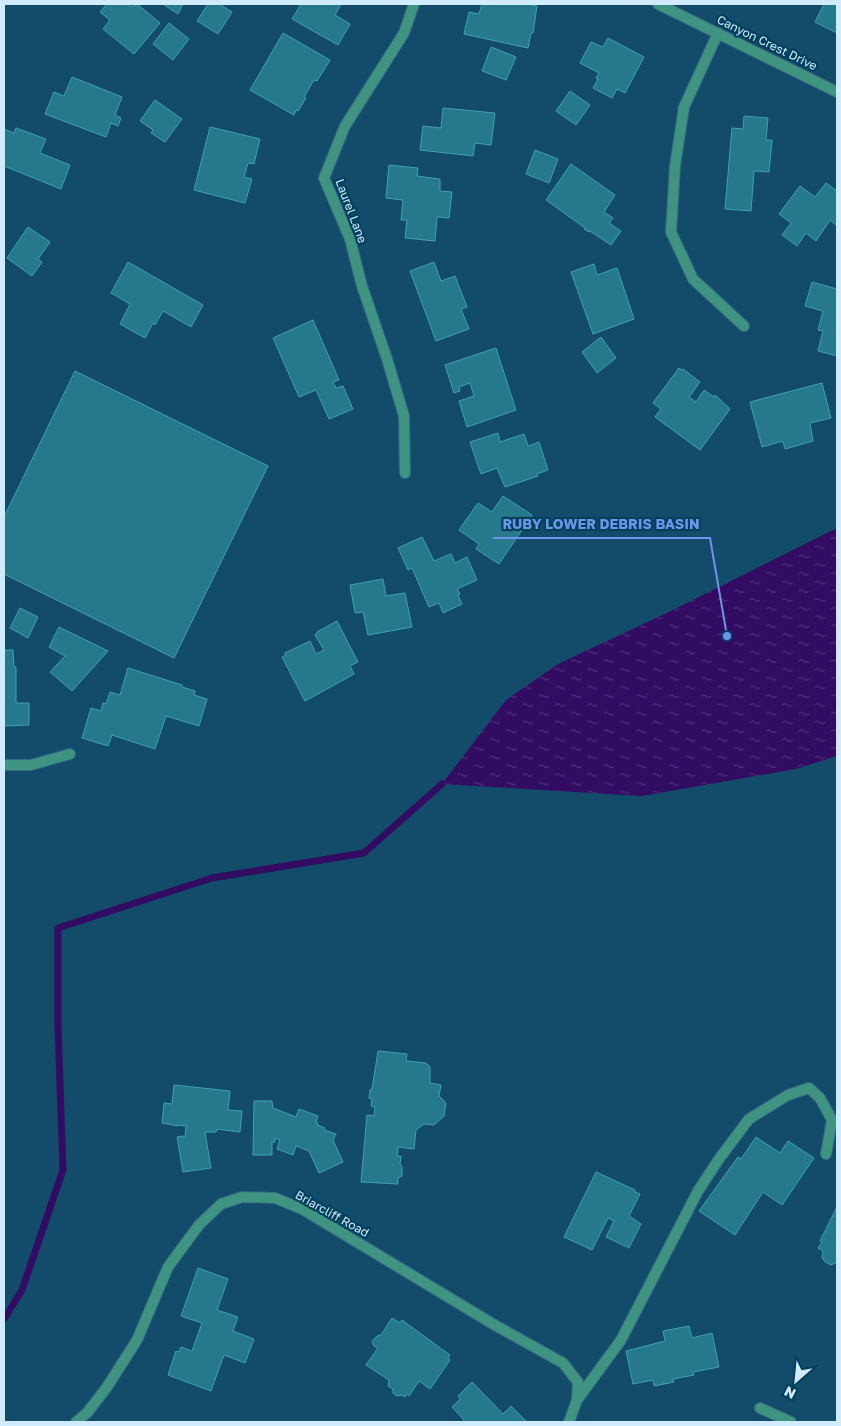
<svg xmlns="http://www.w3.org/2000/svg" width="841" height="1426" viewBox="0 0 841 1426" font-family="'Golos Text',sans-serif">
<defs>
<pattern id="water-ripples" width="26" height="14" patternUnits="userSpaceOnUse" patternTransform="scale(1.25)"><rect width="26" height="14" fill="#320c62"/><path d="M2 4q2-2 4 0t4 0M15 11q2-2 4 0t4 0" fill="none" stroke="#4f3079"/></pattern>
</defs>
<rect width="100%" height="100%" fill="#134c6a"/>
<path fill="url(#water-ripples)" d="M837 528V756L796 769 642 796 442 784 506 700 558 664 675 609Z"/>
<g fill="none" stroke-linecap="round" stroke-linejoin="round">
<path stroke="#320c62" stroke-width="7" d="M4 1319 22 1290 63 1170 58 1026V928L212 878 364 853 442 784"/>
</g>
<path fill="#26788b" stroke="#40a0b6" d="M107 4H128L132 7 137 4 160 23 134 54 103 29 110 20 100 12Z
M163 4H183L178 14Z
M208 4H219L232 12 218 34 197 21Z
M301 4H341L335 15 350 24 338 45 292 19Z
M482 4H528L537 6 533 33H531L528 48 464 34 469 12 479 14Z
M824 4H837V33L815 22Z
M169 23 189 39 173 60 153 44Z
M283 33 330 60 317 81 314 80 304 97 306 98 298 111 296 110 294 115 250 90Z
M608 38 644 57 625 93 617 89 612 98 593 88 598 79 596 78 599 73 580 63 591 42 603 47Z
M491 47 516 57 506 80 482 71Z
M72 77 122 97 115 115 121 118 118 126 111 123 106 137 45 114 54 92 64 96Z
M570 91 590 105 576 125 556 111Z
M155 100 182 119 165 142 151 133 153 130 140 121Z
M443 108 495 113 491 145 475 143 473 156 420 150 423 126 441 128Z
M744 116 768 118 766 140H772L769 172 754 171 751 211 725 209 732 128 743 129Z
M210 127 260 139 254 164 248 163 244 177 252 179 245 203 194 190Z
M16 128 46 139 40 153 70 165 61 189 4 166V129L14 133Z
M535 150 558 159 549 183 526 174Z
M571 164 615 195 604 212 613 218 609 223 621 231 611 245 590 231 589 232 584 229 585 228 546 200Z
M389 165 418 168 417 176 440 179V191L452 192 449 218 437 217 435 241 405 238 407 220H401L403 200 386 198Z
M826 183 837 191V224L836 225 830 220 816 241 806 233 797 246 782 235 791 223 779 214 800 186 815 197Z
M28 227 50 242 38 259 42 262 32 276 7 258Z
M128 262 203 305 191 327 163 311 155 325 153 323 145 338 120 324 130 304 111 293Z
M434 262 441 281 455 276 467 307 461 309 469 329 436 341 410 271Z
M594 264 597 275 617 268 634 319 593 334 571 272Z
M812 282 837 289V356L818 351 823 331 818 330 823 311 805 306Z
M313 320 339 380 333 382 336 388 343 386 353 409 329 419 316 390 299 397 273 338Z
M601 337 616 358 597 373 582 352Z
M496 348 516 410 467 427 459 401 474 396 470 383 459 387 460 391 454 393 445 365Z
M679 368 682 370 683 369 700 382 689 397 696 402 704 390 714 397 715 395 730 409 700 450 655 417 661 409 653 403Z
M75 371 268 466 174 658 4 574V517Z
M822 383 831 418 810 423 813 441 785 449 783 441 762 447 750 402Z
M498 433 500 442 524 434 528 446 539 442 548 470 537 474 538 476 505 487 497 468 481 474 470 442Z
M503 496 532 515 499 564 476 549 479 544 459 530 478 503 492 512Z
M422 537 434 561 451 554 455 563 467 557 477 580 457 589 460 594 458 595 462 604 443 613 439 603 429 607 412 568 408 570 398 548Z
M383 579 386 596 405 593 412 627 368 635 363 612 355 613 350 585Z
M20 608 38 617 28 638 10 628Z
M337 621 358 662 350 666 354 674 305 701 282 657 286 655 285 653 310 641 316 654 324 650 315 635 317 633V632Z
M59 627 108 651 72 691 50 672 65 656 49 647Z
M4 650H13L14 667H16V703H29V725L4 726Z
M128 668 182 685V687L195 691 194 695 207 699 199 726 166 716 155 749 112 735 108 746 82 738 91 708 101 711 103 703 106 704 110 692 120 695Z
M378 1051 407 1054 406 1062 408 1061 426 1063 430 1067V1083L441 1085 439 1096 446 1103 444 1116 434 1125 424 1124 416 1130 414 1149 398 1147 397 1156H401L400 1164 402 1167V1176L398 1178V1184L361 1182 367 1115 374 1116 375 1107 371 1106 372 1099 369 1098 370 1090 372 1089Z
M174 1085 230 1091 228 1110 242 1111 240 1132 217 1129 216 1132H205L211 1168 183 1172 177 1137 183 1136V1138L185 1137 186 1126 178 1125V1126L162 1123 164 1103 172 1104Z
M254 1101H272L273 1108 296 1117 299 1109 318 1116 316 1122 318 1123 317 1125 325 1128 324 1130 336 1134 333 1140 343 1162 319 1173 309 1151 296 1146 293 1155 277 1149 280 1140 275 1138V1142H272V1155H253Z
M756 1137 780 1153 788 1141 814 1158 782 1205 763 1192 735 1235 699 1211 738 1157 741 1159Z
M596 1172 635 1190V1192L640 1194 629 1216 641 1224 629 1248 606 1237 614 1221 608 1218 592 1250 564 1237Z
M837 1207V1262L831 1265 825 1262 822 1257 823 1251 818 1248 822 1242 820 1241Z
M198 1268 228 1279 217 1310 238 1317 233 1331 254 1339 245 1363 224 1355 211 1391 168 1375 176 1351 179 1352 181 1347 192 1351 202 1323 181 1316Z
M392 1318 400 1323 402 1320 450 1355 448 1358 450 1360 430 1389 419 1381 409 1396 407 1394 405 1397 402 1395 397 1396 393 1393V1389L388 1386 389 1380 366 1365 378 1348 374 1346 372 1342 374 1339 377 1336 381 1335Z
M689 1326 692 1338 712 1333 719 1367 693 1372 694 1375 673 1379 674 1382 654 1386 653 1380 633 1384 626 1351 665 1341 663 1331Z
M472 1382 503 1414 511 1406 527 1422H462L464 1420 452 1407 460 1399 458 1396Z"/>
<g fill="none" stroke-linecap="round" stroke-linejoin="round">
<defs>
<path id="lane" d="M4 765H31L70 754"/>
<path id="street" d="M658 4 837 92
M718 33 684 107 675 166 671 232 693 279 744 326
M405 473 404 416 387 359 362 286 350 239 324 178 345 126 404 33 414 4
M577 1400 621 1340 698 1191 719 1159 749 1119 788 1095 809 1088 820 1098 832 1120 826 1154
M760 1408 791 1422
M76 1422 87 1413 107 1387 137 1340 168 1267 199 1225 221 1204 242 1197 275 1198 302 1209 493 1324 563 1363 578 1382 577 1400 569 1422"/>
</defs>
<use href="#lane" stroke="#356984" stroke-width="12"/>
<use href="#street" stroke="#356984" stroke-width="12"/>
<use href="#lane" stroke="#3e9481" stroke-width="10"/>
<use href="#street" stroke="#3e9481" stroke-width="10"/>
</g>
<g text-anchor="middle" stroke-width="4.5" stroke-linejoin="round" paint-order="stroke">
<g font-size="12" fill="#d0ebfd" stroke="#02415e">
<text transform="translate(767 43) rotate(26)" y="4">Canyon Crest Drive</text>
<text transform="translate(351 211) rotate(69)" y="4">Laurel Lane</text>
<text transform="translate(332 1214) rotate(29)" y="4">Briarcliff Road</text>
</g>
</g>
<path fill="none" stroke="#6e95e9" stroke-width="2" d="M727 636L710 538H493"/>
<circle fill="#6e95e9" stroke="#02415e" stroke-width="2" cx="727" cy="636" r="5"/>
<g font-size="14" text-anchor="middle" font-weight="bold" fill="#6e95e9" stroke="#02415e" stroke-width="4.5" stroke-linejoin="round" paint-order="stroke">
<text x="601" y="529">RUBY LOWER DEBRIS BASIN</text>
</g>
<rect width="841" height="1426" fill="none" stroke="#d0ebfd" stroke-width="10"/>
<g transform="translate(796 1381) rotate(207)" stroke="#02415e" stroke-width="4" paint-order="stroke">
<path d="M0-4L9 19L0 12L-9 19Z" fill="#d0ebfd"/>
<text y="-8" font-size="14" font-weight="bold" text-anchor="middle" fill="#d0ebfd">N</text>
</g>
</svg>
